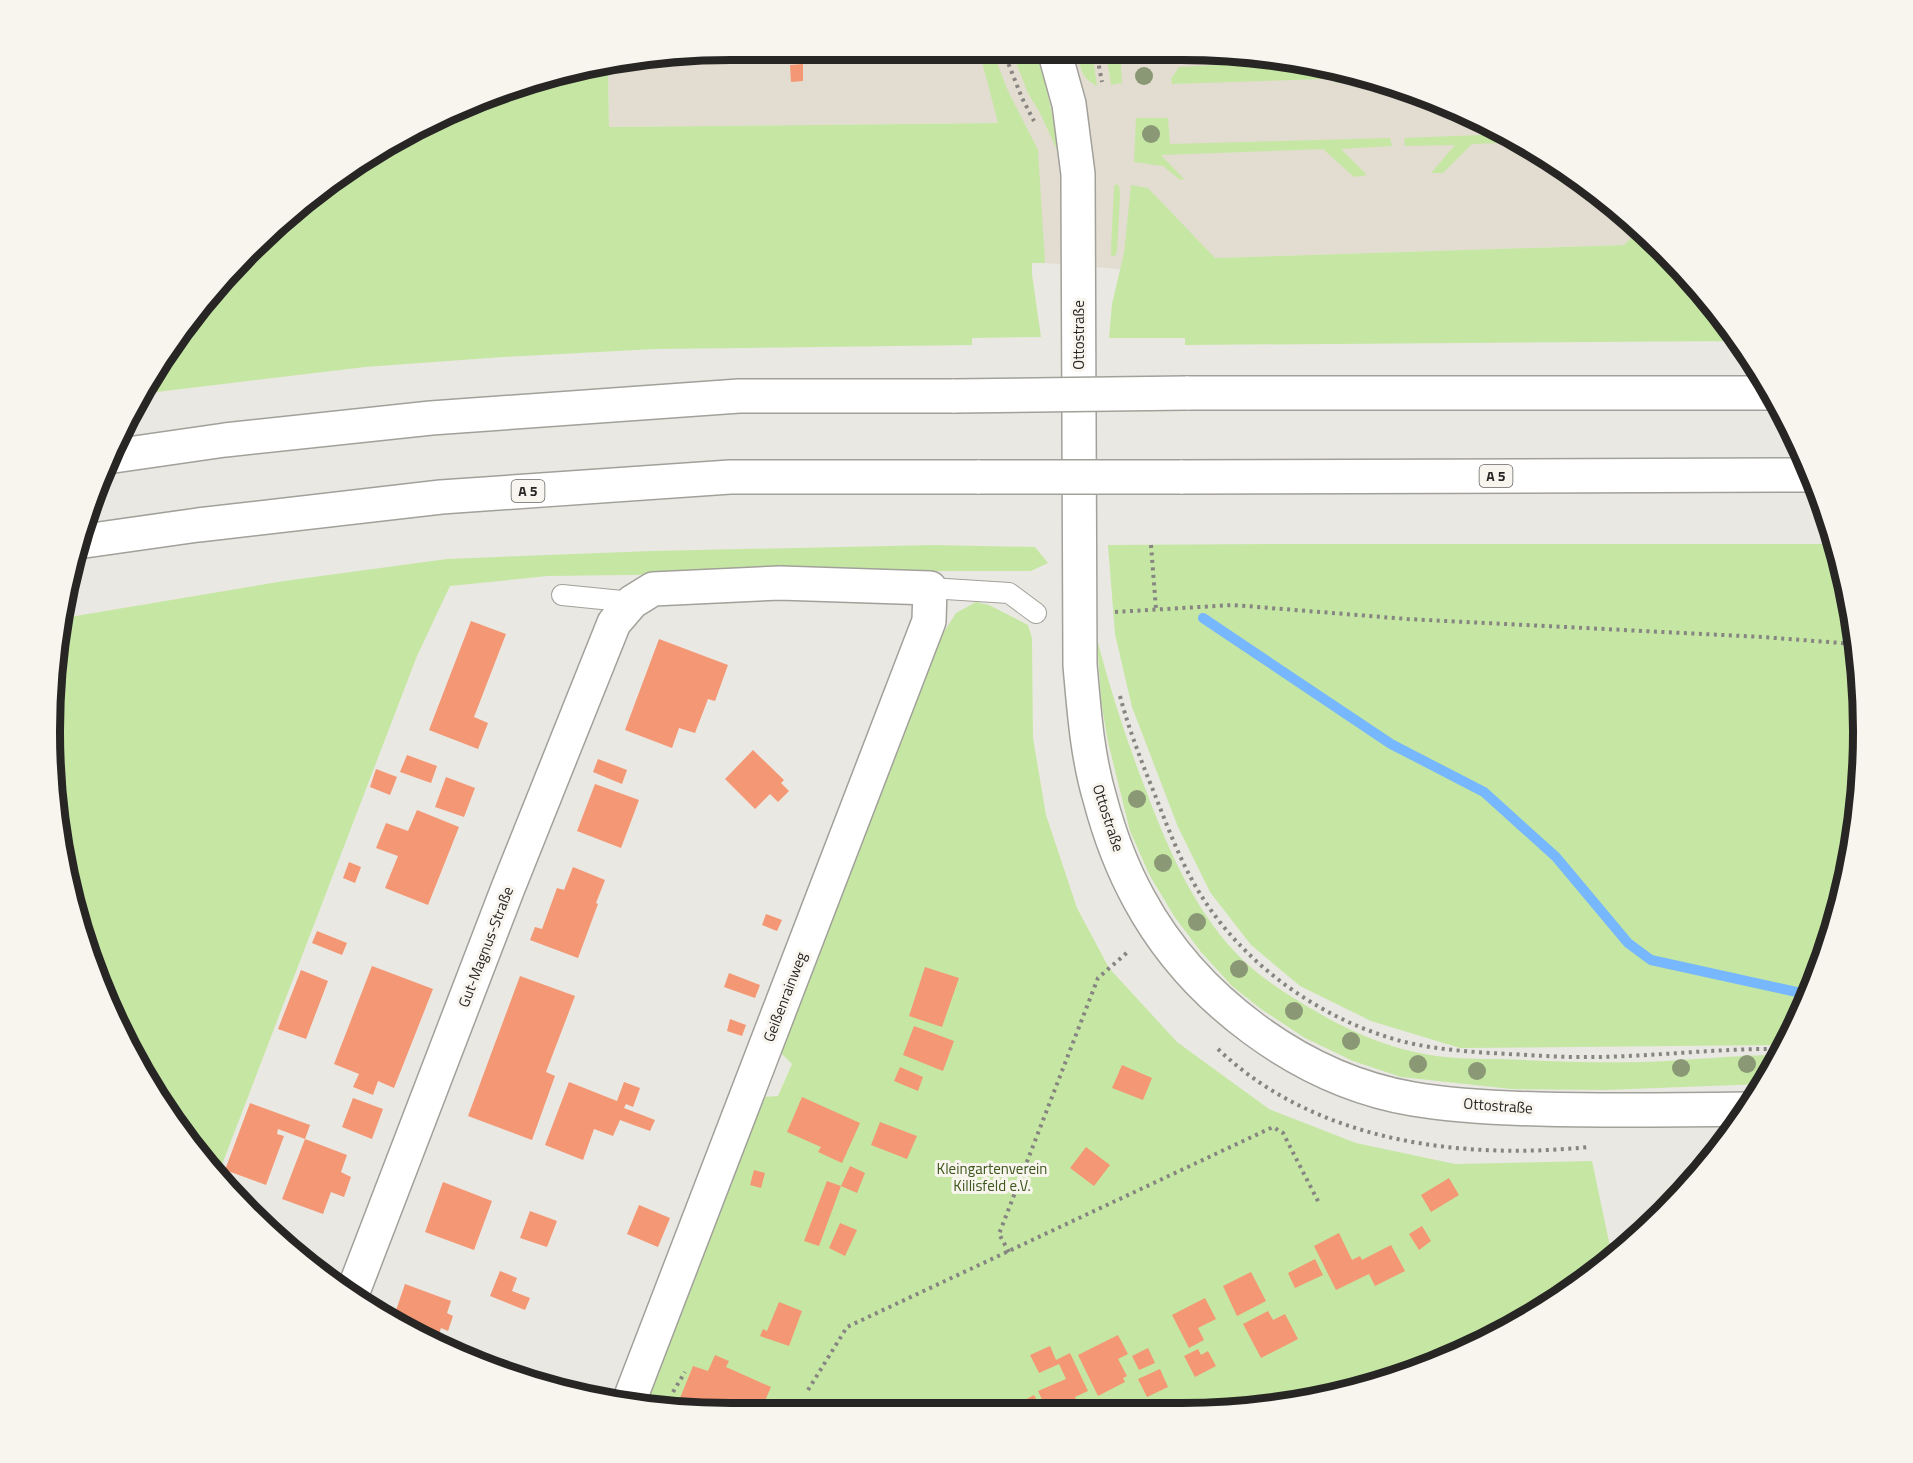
<svg xmlns="http://www.w3.org/2000/svg" width="1913" height="1463" viewBox="0 0 1913 1463" font-family="'Titillium Web',sans-serif">
<rect width="100%" height="100%" fill="#eae8e2"/>
<path fill="#e3dcd0" d="M731 50 1226 51 1358 73 1483 120 1596 190 1655 241 1624 245 1215 258 1119 269 1045 263 1037 251 999 123 609 127 608 66Z"/>
<path fill="#c6e7a4" d="M979 50H992L1008 91 1038 150 1045 263H1032V274L1041 337 972 338V345L656 349 503 357 365 367 140 394 249 250 390 141 555 73 608 66 609 127 998 123Z
M1011 50H1035C1046 83 1054 116 1057 150L1040 113 1028 93Z
M1076 51H1092L1097 86C1080 77 1081 68 1076 51Z
M1106 51H1120L1122 83 1111 85Z
M1285 61 1320 67 1321 79 1172 84 1171 79 1179 67Z
M1334 69 1358 73 1369 77V81L1335 83Z
M1136 118H1168L1170 144 1390 138 1392 146 1341 149 1367 175 1354 177 1323 149 1161 155 1185 180 1179 179 1163 166 1134 162Z
M1506 134 1520 142 1472 144 1443 173H1431L1455 145 1405 146 1404 138Z
M1116 184 1119 186 1120 194 1117 252 1114 257 1111 255V250L1114 187Z
M1131 185 1148 188 1215 258 1624 245 1640 229 1664 250 1739 341 1185 345V338H1109L1112 304 1124 253Z
M1290 544H1834L1850 599 1863 732 1850 865 1811 993 1784 1045 1460 1048 1371 1021 1300 986 1251 945 1210 892 1178 827 1132 707 1115 634 1108 545Z
M934 545 1035 547 1048 563 1031 571H953L548 576 450 586 417 656 218 1175 164 1110 120 1033 73 908 50 732 64 618 284 581 447 559 652 551Z
M976 602 989 605 1028 625 1032 638 1033 738 1046 815 1077 908 1109 968 1177 1042 1269 1109 1356 1143 1455 1164 1592 1161 1612 1256 1560 1299 1401 1377 1270 1408H645L760 1097 778 1096 792 1064 778 1050 935 646 956 613Z
M1097 639C1110 689 1126 739 1145 788 1167 846 1192 906 1235 952 1258 977 1288 995 1317 1012 1356 1035 1401 1053 1446 1057 1465 1059 1483 1059 1502 1059 1548 1061 1594 1063 1640 1062 1686 1061 1732 1055 1778 1055L1763 1084 1605 1090 1511 1089 1401 1077 1353 1061 1305 1038 1261 1009 1232 986 1201 952 1174 916 1150 876 1130 831 1108 742 1101 701Z"/>
<g fill="none" stroke-linecap="round" stroke-linejoin="round">
<path stroke="#76b7fd" stroke-width="10" d="M1203 618 1391 744 1484 792 1556 857 1628 943 1651 960 1810 995"/>
</g>
<path fill="#f39774" d="M1207 51H1226L1280 61 1208 64Z
M803 64V81L791 82 790 65Z
M471 621 506 634 474 717 488 723 478 749 429 730Z
M659 639 728 665 715 701 708 699 695 733 679 728 672 748 625 730Z
M753 750 784 780 781 783 789 791 778 802 770 794 755 809 725 779Z
M407 755 437 766 431 783 400 772Z
M598 759 627 770 622 784 593 772Z
M376 769 397 777 390 795 370 787Z
M446 777 475 788 464 817 435 807Z
M595 784 639 800 621 848 577 831Z
M417 810 459 827 428 905 385 888 398 856 376 848 386 823 408 831Z
M349 862 361 867 355 883 343 878Z
M573 867 605 880 596 903 598 904 578 958 530 940 535 927 542 929 557 888 564 890Z
M766 914 782 920 777 931 762 925Z
M317 931 347 943 342 955 312 943Z
M372 966 433 989 394 1088 378 1081 373 1095 353 1087 359 1074 334 1064Z
M925 967 959 978 942 1027 909 1016Z
M301 970 328 981 306 1039 278 1029Z
M729 973 760 985 755 998 724 987Z
M520 976 575 996 546 1072 555 1076 532 1140 468 1116Z
M730 1019 746 1025 742 1036 727 1031Z
M914 1026 954 1041 943 1071 903 1055Z
M1122 1065 1152 1078 1143 1100 1112 1088Z
M900 1067 923 1077 918 1091 894 1081Z
M569 1082 617 1101 624 1082 640 1088 633 1107 626 1104 624 1108 655 1120 650 1131 620 1120 613 1136 594 1129 583 1160 545 1145Z
M802 1097 860 1123 842 1163 818 1152 821 1147 787 1132Z
M353 1098 383 1109 372 1139 342 1127Z
M250 1103 310 1125 305 1139 278 1129 277 1134 284 1136 266 1185 225 1170Z
M880 1122 917 1136 907 1159 871 1145Z
M305 1139 347 1155 341 1172 351 1177 344 1197 331 1192 323 1214 282 1199Z
M1086 1147 1110 1165 1094 1186 1070 1168Z
M850 1166 865 1173 857 1193 841 1186Z
M754 1170 765 1173 761 1188 750 1185Z
M1449 1178 1459 1195 1431 1212 1421 1195Z
M827 1181 841 1186 819 1246 804 1241Z
M443 1182 492 1201 474 1250 425 1232Z
M639 1205 670 1218 658 1247 627 1234Z
M530 1211 557 1221 547 1247 520 1238Z
M840 1223 857 1230 845 1256 829 1248Z
M1422 1226 1431 1241 1419 1250 1409 1234Z
M1339 1233 1352 1260 1360 1256 1362 1260 1391 1245 1405 1271 1375 1286 1369 1274 1336 1290 1314 1246Z
M1315 1259 1323 1275 1295 1288 1288 1273Z
M500 1271 517 1278 512 1291 530 1298 525 1310 490 1296Z
M1251 1272 1266 1301 1237 1316 1223 1286Z
M405 1284 451 1301 447 1313 453 1316 448 1331 441 1328 437 1340 393 1319Z
M1205 1298 1216 1319 1198 1328 1204 1340 1189 1348 1172 1315Z
M779 1302 802 1311 789 1346 760 1336 763 1329 767 1331Z
M1268 1311 1273 1320 1285 1314 1298 1339 1261 1358 1243 1324Z
M1118 1335 1128 1354 1118 1359 1127 1376 1123 1378 1125 1382 1098 1396 1078 1355Z
M1050 1346 1056 1360 1070 1353 1088 1391 1075 1397 1078 1404 1069 1408H1046L1038 1391 1066 1379 1059 1364 1039 1373 1030 1355Z
M1148 1348 1155 1363 1139 1370 1132 1356Z
M1198 1349 1201 1355 1208 1351 1216 1366 1195 1377 1184 1356Z
M715 1355 729 1361 726 1367 771 1387 762 1408H676L693 1366 708 1371Z
M1160 1369 1168 1387 1147 1397 1138 1379Z
M1034 1395 1041 1408H1010Z"/>
<g fill="none" stroke-linecap="round" stroke-linejoin="round">
<defs>
<path id="lane" d="M930 588 1009 593 1036 613
M562 595 632 602"/>
<path id="street" d="M351 1297 508 888 614 623 632 602 653 589 780 583 930 588 929 621 628 1404"/>
<path id="secondary" d="M1054 50 1069 104 1078 174 1080 665C1084 710 1087 755 1100 799 1109 833 1122 868 1139 899 1193 999 1301 1080 1413 1099 1454 1106 1497 1108 1539 1109 1609 1111 1679 1110 1749 1109"/>
<path id="highway" d="M1186 393H1770
M114 456 225 440 431 418 739 396H955
M1180 477 1813 475
M78 542 198 525 441 497 730 477H980"/>
</defs>
<use href="#lane" stroke="#a2a09a" stroke-width="22"/>
<use href="#street" stroke="#a2a09a" stroke-width="36"/>
<use href="#secondary" stroke="#a2a09a" stroke-width="36"/>
<use href="#highway" stroke="#a2a09a" stroke-width="36"/>
<path stroke="#868581" stroke-width="4" stroke-dasharray="3 4.5" stroke-linecap="butt" d="M1003 50 1022 98 1034 121
M1096 51 1102 82
M1151 545 1156 609
M1115 612 1233 605 1407 619 1762 637 1855 644
M1120 696C1129 730 1142 763 1155 795 1166 823 1177 852 1191 878 1233 957 1315 1018 1401 1041 1436 1050 1473 1052 1509 1054 1532 1055 1554 1057 1577 1057 1645 1058 1713 1048 1781 1049
M1218 1049C1315 1142 1461 1160 1588 1147
M1009 1252 999 1234 1098 978 1130 950
M808 1390 847 1327 1273 1127 1283 1133 1320 1205
M673 1392 685 1372"/>
<use href="#lane" stroke="#fff" stroke-width="20"/>
<use href="#street" stroke="#fff" stroke-width="33"/>
<use href="#secondary" stroke="#fff" stroke-width="33"/>
<use href="#highway" stroke="#fff" stroke-width="33"/>
<defs>
<path id="highway-bridge" d="M955 396 1186 393
M980 477H1180"/>
</defs>
<use href="#highway-bridge" stroke="#a2a09a" stroke-width="36" stroke-linecap="butt"/>
<use href="#highway-bridge" stroke="#fff" stroke-width="33"/>
</g>
<g fill="#8a9875">
<circle cx="1144" cy="76" r="9"/>
<circle cx="1151" cy="134" r="9"/>
<circle cx="1137" cy="799" r="9"/>
<circle cx="1163" cy="863" r="9"/>
<circle cx="1197" cy="922" r="9"/>
<circle cx="1239" cy="969" r="9"/>
<circle cx="1294" cy="1011" r="9"/>
<circle cx="1351" cy="1041" r="9"/>
<circle cx="1418" cy="1064" r="9"/>
<circle cx="1747" cy="1064" r="9"/>
<circle cx="1681" cy="1068" r="9"/>
<circle cx="1477" cy="1071" r="9"/>
</g>
<g text-anchor="middle" stroke-width="6" stroke-linejoin="round" paint-order="stroke">
<g fill="#f8f5ef" stroke="#666461" stroke-width="1.5">
<rect x="1479.5" y="465" width="33" height="22" rx="4.5"/>
<rect x="511.5" y="480" width="33" height="22" rx="4.5"/>
</g>
<g font-size="14" font-weight="bold" fill="#272624">
<text x="1496" y="481">A 5</text>
<text x="528" y="496">A 5</text>
</g>
<g font-size="15" fill="#272624" stroke="#f8f5ef">
<text transform="translate(1079 335) rotate(-90)" y="5">Ottostraße</text>
<text transform="translate(1108 818) rotate(72)" y="5">Ottostraße</text>
<text transform="translate(486 947) rotate(-69)" y="5">Gut-Magnus-Straße</text>
<text transform="translate(785 997) rotate(-69)" y="5">Geißenrainweg</text>
<text transform="translate(1498 1106) rotate(4)" y="5">Ottostraße</text>
</g>
<g font-size="15" fill="#3c561b" stroke="#f8f5ef">
<text x="992" y="1174">Kleingartenverein<tspan x="992" dy="17">Killisfeld e.V.</tspan></text>
</g>
</g>
<path d="M0 0H1913V1463H0ZM731 60H1182A671 671 0 0 1 1853 731V732A671 671 0 0 1 1182 1403H731A671 671 0 0 1 60 732V731A671 671 0 0 1 731 60Z" fill="#f8f5ef" fill-rule="evenodd"/>
<path fill="none" stroke="#272624" stroke-width="8" d="M731 60H1182A671 671 0 0 1 1853 731V732A671 671 0 0 1 1182 1403H731A671 671 0 0 1 60 732V731A671 671 0 0 1 731 60Z"/>
</svg>
